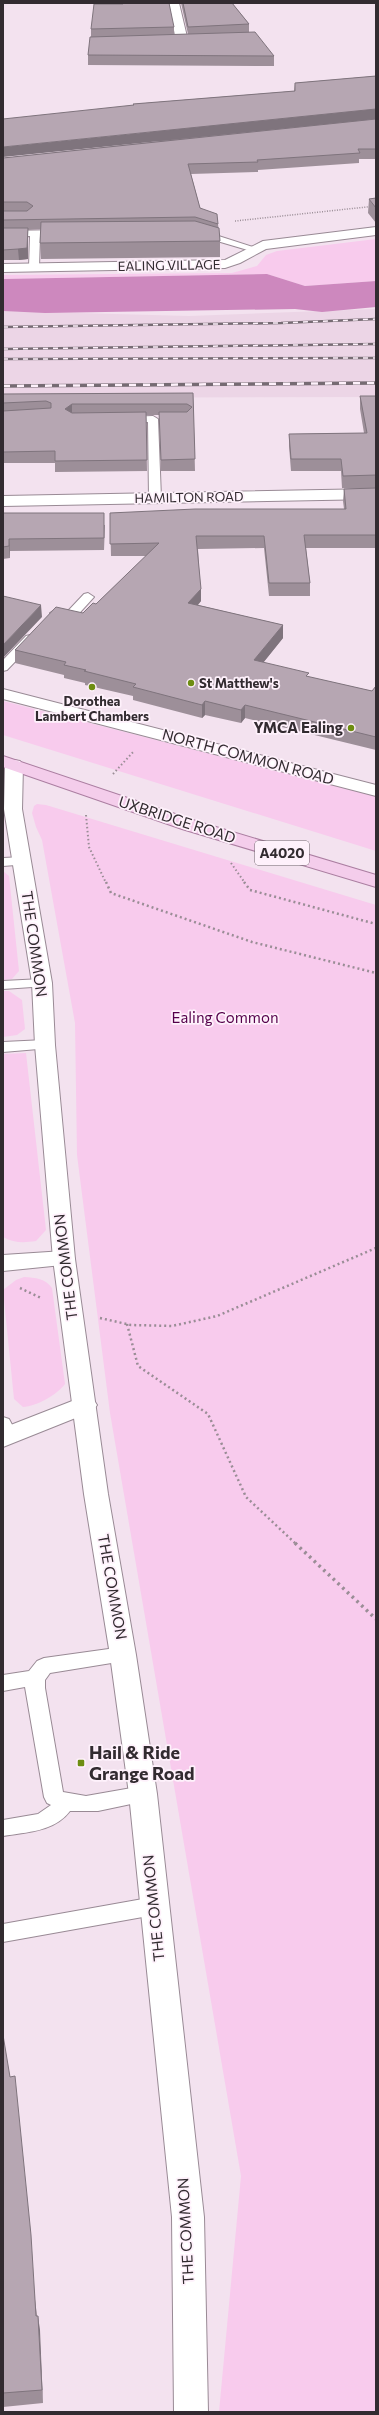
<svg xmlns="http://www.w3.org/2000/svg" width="379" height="2415" viewBox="0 0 379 2415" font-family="Commissioner,sans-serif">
<rect width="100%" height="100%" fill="#f3e2ef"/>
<path fill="#ecd5e6" d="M376 309V397L3 398V311L189 316Z"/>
<path fill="#f8cbed" d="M376 239V281L305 286 267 274 3 279V275L232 273 257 266 266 255 277 251Z
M3 701 376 796V851L3 735Z
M37 804 46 805 376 905V2412H219L241 2176 110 1413 77 1155 75 1023 42 840 36 827 32 813 34 806Z
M3 871 9 876 19 971 12 979 3 980Z
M3 991H9L22 1000 25 1029 17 1035 3 1037Z
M26 1053 46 1230 36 1241C23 1243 14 1243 3 1237V1054Z
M24 1277C36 1278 45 1278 52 1288L65 1384C57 1395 37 1406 23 1407L14 1399 3 1290 16 1280Z"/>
<path fill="#cd88be" d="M267 274 305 286 376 281V307L322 312 295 309 45 313 3 311V279Z"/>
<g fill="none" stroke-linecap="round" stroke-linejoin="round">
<defs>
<path id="lane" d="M63 230 66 231V235L40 236 39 267 34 270 29 267 30 236 3 237V231Z
M197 231H203L259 249 251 251 197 235Z
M153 416 158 419 161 498 155 501 149 498 148 422 125 423 120 420 125 417Z
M88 593 94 597 74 619 56 617 50 613 56 609 67 612 84 594Z
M30 635 36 639 34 642 7 670 3 671V660L26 636Z
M23 857 28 858 30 861 28 864 3 866V858Z
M42 979 47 980 49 983 47 986 3 989V981Z
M45 1040 50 1042 52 1045 50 1048 3 1052V1042Z
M3 1417 9 1419 18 1436 15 1441 9 1442 3 1441Z
M123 1647 130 1650 132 1655 130 1660 50 1673 45 1680V1688L63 1792 86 1796 143 1786 150 1788 153 1794 150 1800 98 1811H70C54 1832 27 1832 3 1836V1820L38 1814 51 1805 47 1803 44 1797 25 1687 3 1691V1675L29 1671 37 1661 44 1658Z
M154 1897 161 1900 164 1906 161 1912 154 1915 3 1942V1924Z"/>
<path id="street" d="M169 3H179L188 41 186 43H178L176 41Z
M376 227V235L266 249 240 263 225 268 3 272V264L225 260 263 241Z
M376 489V499L3 506V496Z
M3 689 376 785V796L3 699Z
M64 1251 72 1254 75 1259 72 1264 3 1271V1255Z
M85 1396 93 1399 97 1405 93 1411 3 1447V1428Z"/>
<path id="secondary" d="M14 760 20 761 23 765 22 809 52 983 55 1045 75 1259 108 1494 136 1655 157 1794 204 2217 208 2412H174L172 2217 129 1794 110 1655 84 1494 53 1259 35 1045 32 983 4 809 5 765 8 761Z"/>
<path id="primary" d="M3 756 196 821 376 875V887L182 829 3 767Z"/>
</defs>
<use href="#lane" stroke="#998a95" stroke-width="2"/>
<use href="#street" stroke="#998a95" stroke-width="2"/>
<use href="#secondary" stroke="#998a95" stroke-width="2"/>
<use href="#primary" stroke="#ab7ea1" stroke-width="2"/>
<path stroke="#9a8d96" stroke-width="1.5" stroke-dasharray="1 1.5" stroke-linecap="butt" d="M235 221 376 206"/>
<path stroke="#9a8d96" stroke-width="2" stroke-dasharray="1.5 2.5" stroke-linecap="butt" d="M113 774 134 751
M86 815 89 847 106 883
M231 863 245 883"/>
<path stroke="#9a8d96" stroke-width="2.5" stroke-dasharray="2 3" stroke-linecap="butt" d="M106 882 111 893 252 942 376 973
M244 882 250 890 376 924
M20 1288 41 1298
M100 1318 131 1325 172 1326 217 1316 376 1248
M127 1324 138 1366 208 1414 246 1497 296 1544"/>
<path stroke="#9a8d96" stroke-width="3.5" stroke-dasharray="2.5 4" stroke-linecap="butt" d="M295 1543 376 1619"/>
<use href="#lane" fill="#fff" fill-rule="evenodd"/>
<use href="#street" fill="#fff" fill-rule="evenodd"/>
<use href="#secondary" fill="#fff" fill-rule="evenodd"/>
<use href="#primary" fill="#f4cdeb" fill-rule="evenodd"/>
<defs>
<path id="rail-far1" d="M3 327 281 323 376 319
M3 349 376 344
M3 359 376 358"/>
<path id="rail" d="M3 386 376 383"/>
</defs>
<use href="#rail-far1" stroke="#766b73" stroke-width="2.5"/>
<use href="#rail" stroke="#766b73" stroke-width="3.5"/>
<use href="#rail-far1" stroke="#fef1fb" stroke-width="1.5" stroke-dasharray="5" stroke-linecap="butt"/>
<use href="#rail" stroke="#fef1fb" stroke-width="2.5" stroke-dasharray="7" stroke-linecap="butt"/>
</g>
<path fill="#9d8f99" d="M181 3H232L249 24V32L274 56V66L88 65V55L91 37V29L123 4 174 27V34H188Z
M376 76V159H359V163L258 170V172L191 174 200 208 218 224 220 241V257L41 259 40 243 41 229 28 230V259L19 260H3V158L160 141 133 105V104L294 91 295 83Z
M376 198V223L368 213 369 199Z
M193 393 195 471H161L159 415H146L147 471 55 472V463H3V394Z
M360 396H376V548H306L310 583V596H269L264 548 198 549 201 601 198 605 283 625V638L263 663 309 677 372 691 376 686V750L245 718 241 723 205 715 202 718 133 700V696L85 685V683L64 678V675L15 663V650L83 613 96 604 146 556H111L110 513 344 509 343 501 344 489 376 488H342L341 471H291L289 446V434L364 433 360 409Z
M3 513 105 525 104 550 10 551V558L3 559Z
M3 2035 37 2316H38L43 2403 3 2407Z"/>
<path fill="#7f747d" d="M376 109V119L3 157V147Z
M28 228V259L19 260 18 249Z
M72 404V416L65 409Z
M9 539 10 551V558L9 546Z
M201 589V601L188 616V603Z
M41 605 42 617 3 658V645Z
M283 625V638L254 674V660Z
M205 701V715L202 718V705Z
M245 705V718L241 723V710Z
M38 2316 40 2330 43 2403 42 2390Z"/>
<path fill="#b6a6b2" stroke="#7f747d" d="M123 3H169L174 27 91 29 94 4H123Z
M183 3H232L249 24 188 27Z
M255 32 274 56 88 55 90 37Z
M376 76V109L3 147V119L134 105 133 104 295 91V83Z
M376 119V149H358L360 153 257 160 258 162 188 164 200 208 217 214 218 224 195 217 3 220V211H27L33 206 27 202H3V158Z
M376 198V208L369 199Z
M195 221 219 228 220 241 40 243 41 222Z
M3 228H28L27 248 18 249 3 250Z
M193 393 195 459 161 460 159 412H187L192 407 187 404H72L65 409 72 413 146 412 147 460 55 461V451L3 452V411L51 408V403L46 401 3 403V394Z
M360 396H376V475L343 476 341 459H291L289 434 365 433H367Z
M376 488V535H304L310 583H269L264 536H196L201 589 188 603 283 625 254 660 309 673 306 676 372 691 376 686V737L245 705 241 710 205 701 202 705 133 687 136 684 84 671 86 670 64 665 66 662 15 650 56 607 83 613 93 603 96 604 159 543 110 544V513L195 509H346L344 489Z
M3 513H104V538L9 539V546L3 547Z
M3 596 41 605 3 645Z
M3 2035 10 2077 15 2076 31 2235 36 2316H38L42 2390 3 2393Z"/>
<g fill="#6d8d11" stroke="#fef1fb" stroke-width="1.5">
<circle cx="191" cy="683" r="4"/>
<circle cx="92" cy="687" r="4"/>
<circle cx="351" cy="728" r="4"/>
<rect x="77" y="1759" width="8" height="8" rx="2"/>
</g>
<g text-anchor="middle" stroke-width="3.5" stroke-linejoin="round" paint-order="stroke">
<g font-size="13" fill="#322b30" stroke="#fef1fb">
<text transform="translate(169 265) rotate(-1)" y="5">EALING VILLAGE</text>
<text transform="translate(189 497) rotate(-1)" y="5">HAMILTON ROAD</text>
</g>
<g font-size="13" font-weight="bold" fill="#322b30" stroke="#fef1fb" text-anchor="start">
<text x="199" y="688">St Matthew's</text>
<text x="92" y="706" text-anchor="middle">Dorothea<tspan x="92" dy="15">Lambert Chambers</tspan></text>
</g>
<rect fill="#fef1fb" stroke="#6f666d" stroke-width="1" x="255" y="841" width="54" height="24" rx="3"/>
<g font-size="14" font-weight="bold" fill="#322b30">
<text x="282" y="858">A4020</text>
</g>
<g font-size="15" font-weight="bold" fill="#322b30" stroke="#fef1fb" text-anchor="end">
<text x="343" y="733">YMCA Ealing</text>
</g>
<g font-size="15" fill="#322b30" stroke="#fef1fb">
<text transform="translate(248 757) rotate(15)" y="5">NORTH COMMON ROAD</text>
<text transform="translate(177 820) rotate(18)" y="5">UXBRIDGE ROAD</text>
<text transform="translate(34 944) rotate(82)" y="5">THE COMMON</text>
<text transform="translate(66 1267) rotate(-97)" y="5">THE COMMON</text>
<text transform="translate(112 1587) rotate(80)" y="5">THE COMMON</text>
<text transform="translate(154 1908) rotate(-96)" y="5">THE COMMON</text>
<text transform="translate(186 2231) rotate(-93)" y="5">THE COMMON</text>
</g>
<g font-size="15" fill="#55004b" stroke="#fef1fb">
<text x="225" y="1023">Ealing Common</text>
</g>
<g font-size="18" font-weight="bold" fill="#322b30" stroke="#fef1fb" text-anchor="start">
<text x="89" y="1759">Hail &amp; Ride<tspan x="89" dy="21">Grange Road</tspan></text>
</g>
</g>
<rect width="379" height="2415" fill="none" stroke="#322b30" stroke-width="8"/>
</svg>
